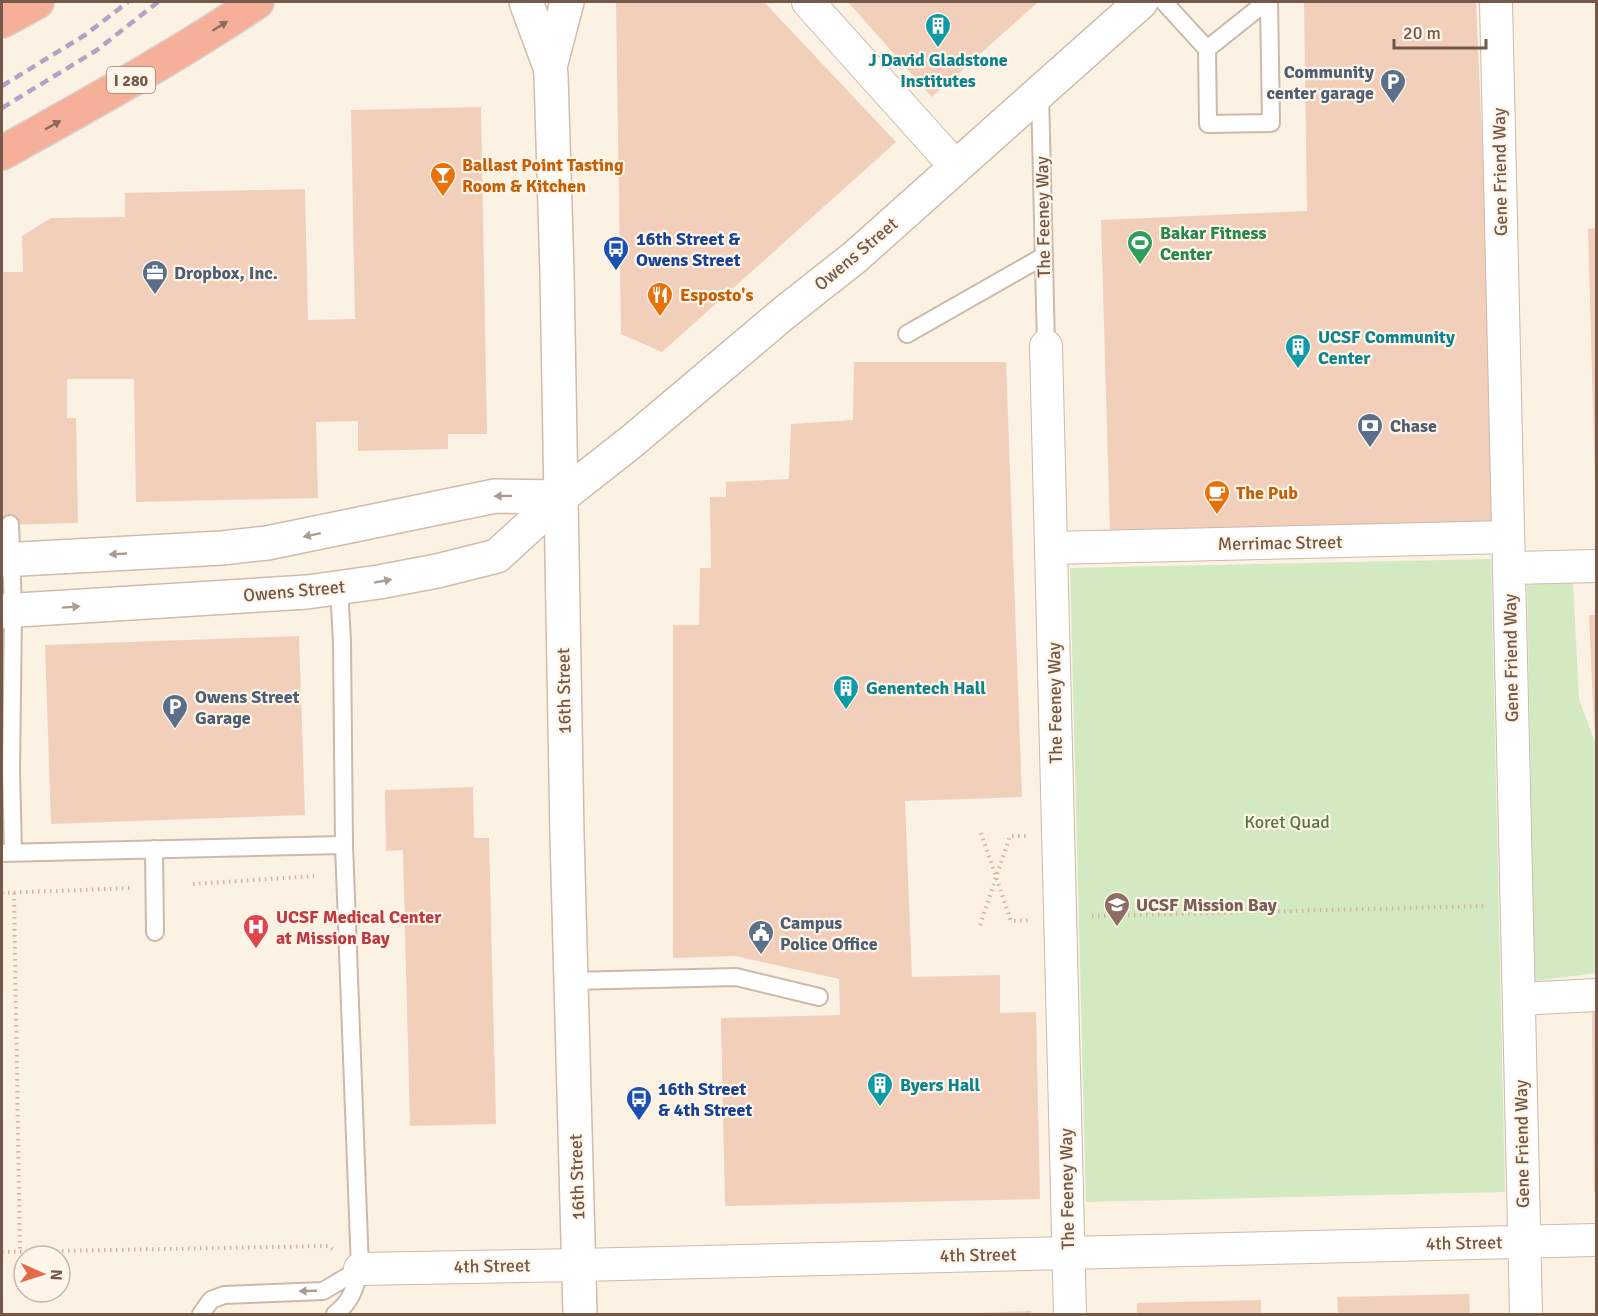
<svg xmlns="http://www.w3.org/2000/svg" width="1598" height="1316" viewBox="0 0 1598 1316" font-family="Signika,sans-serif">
<rect width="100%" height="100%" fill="#fcf2e3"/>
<path fill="#d3e9c2" d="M1491 559 1505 1192 1086 1202 1070 568Z
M1573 583 1579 699 1596 745V973L1535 981 1527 585Z"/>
<path fill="#f1cfbb" d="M616 2H764L896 142 662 352 621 334Z
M848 2H1038L932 97Z
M1304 2H1476L1485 208 1495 521 1110 532 1101 220 1307 211Z
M481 107 487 434H448V449L358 451V421L316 422 318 498 136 502 134 379H67V418H76L78 523 2 525V272H23L22 236 51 218 125 217V193L305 189 308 320 355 319 351 110Z
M1596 228V482H1595L1588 229Z
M854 362H1006L1022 797 905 801 912 977 1000 975V1013L1036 1012 1040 1199 725 1206 721 1018 840 1015 839 979 735 956 673 958V625H699L700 568H711L710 497H726V482L789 479 791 424 853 420Z
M1589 615H1596V733L1594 727Z
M299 636 305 815 51 824 45 645Z
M473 787 474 838H489L496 1124 410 1126 403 850 386 851 385 790Z
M1592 1011H1596V1192H1594Z
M1469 1294 1470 1314H1338L1337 1297Z
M1261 1300V1314H1137V1303Z
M1031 1311V1314H973V1313Z"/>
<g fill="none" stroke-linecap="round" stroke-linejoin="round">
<defs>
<path id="lane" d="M1164 2 1207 49 1266 2
M1207 49 1208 124 1271 123 1269 2
M1040 93 1046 346
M907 334 1044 256
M10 524 13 611 11 770 13 852
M154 849 155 932
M2 853 344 845
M571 981 736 977 819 997
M201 1314 211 1300 224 1295 323 1291 360 1269
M335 1314C351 1302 355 1288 360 1269L344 845 342 642 339 588"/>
<path id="street" d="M808 2 956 167
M1496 2 1526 1314
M1046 346 1070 1314
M1051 548 1508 537
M1509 568 1596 566
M1519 999 1596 995
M360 1269 580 1265 1596 1240"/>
<path id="secondary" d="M526 2 550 67 551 75 557 273 567 835 580 1314
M550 67 567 2
M2 560 222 548 267 543 495 496 561 497
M2 611 307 592 379 582 437 571 497 556 561 497 631 442 784 313 855 257 1141 2"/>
<path id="highway" d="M2 21 37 2
M2 153C88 105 175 57 257 2"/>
</defs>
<use href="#lane" stroke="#cdb9aa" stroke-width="20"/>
<use href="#street" stroke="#cdb9aa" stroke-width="34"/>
<use href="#secondary" stroke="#d2bbaa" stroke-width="36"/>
<use href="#highway" stroke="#d8d0cc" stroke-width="36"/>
<path stroke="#d6b39e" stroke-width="4" stroke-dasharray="1.5 4.5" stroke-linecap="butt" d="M981 833 1011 921 1031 920
M193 884 314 876
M2 893 131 888
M14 893 20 1252
M1092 916 1486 906
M980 925 1010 836H1029
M2 1252 328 1246 335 1251"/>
<use href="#lane" stroke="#fff" stroke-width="16"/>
<use href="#street" stroke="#fff" stroke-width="32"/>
<use href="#secondary" stroke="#fff" stroke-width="33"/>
<use href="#highway" stroke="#f6b09a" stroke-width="33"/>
<path stroke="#b4a2c5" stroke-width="4.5" stroke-dasharray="9 6" stroke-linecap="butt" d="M2 86 85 35 128 2
M2 108 97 50 158 2"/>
</g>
<defs><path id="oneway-solid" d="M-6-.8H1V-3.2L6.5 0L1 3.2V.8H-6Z" transform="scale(1.5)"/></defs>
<g fill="#8e6a59">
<use href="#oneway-solid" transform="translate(220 26) rotate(-32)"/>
<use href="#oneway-solid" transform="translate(53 125) rotate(-29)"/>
</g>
<g fill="#ac9b92">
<use href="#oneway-solid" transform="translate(503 496) rotate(179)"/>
<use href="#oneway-solid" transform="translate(312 535) rotate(168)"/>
<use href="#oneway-solid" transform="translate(118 554) rotate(177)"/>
<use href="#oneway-solid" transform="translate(383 581) rotate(-10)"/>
<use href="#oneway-solid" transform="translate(71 607) rotate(-4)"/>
<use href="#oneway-solid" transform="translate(308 1291) rotate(178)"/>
</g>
<defs>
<symbol id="building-pin" viewBox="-11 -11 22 30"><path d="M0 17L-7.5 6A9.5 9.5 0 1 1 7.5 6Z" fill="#0f9aa8" stroke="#fff6e9"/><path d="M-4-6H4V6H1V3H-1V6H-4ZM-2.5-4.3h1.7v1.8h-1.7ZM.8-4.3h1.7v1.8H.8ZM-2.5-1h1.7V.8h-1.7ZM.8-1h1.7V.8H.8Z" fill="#fff"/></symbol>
<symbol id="parking-pin" viewBox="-11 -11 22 30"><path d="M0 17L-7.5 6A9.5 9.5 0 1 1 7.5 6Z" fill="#5c6f8a" stroke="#fff6e9"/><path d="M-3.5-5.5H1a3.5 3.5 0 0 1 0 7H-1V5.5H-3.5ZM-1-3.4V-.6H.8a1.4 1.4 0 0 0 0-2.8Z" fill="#fff"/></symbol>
<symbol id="bar-pin" viewBox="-11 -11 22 30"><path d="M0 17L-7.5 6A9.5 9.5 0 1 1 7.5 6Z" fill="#e8710a" stroke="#fff6e9"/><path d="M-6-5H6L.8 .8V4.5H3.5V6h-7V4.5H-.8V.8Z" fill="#fff"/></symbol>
<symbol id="stadium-pin" viewBox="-11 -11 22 30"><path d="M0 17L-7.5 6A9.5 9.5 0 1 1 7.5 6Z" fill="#2e9e5b" stroke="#fff6e9"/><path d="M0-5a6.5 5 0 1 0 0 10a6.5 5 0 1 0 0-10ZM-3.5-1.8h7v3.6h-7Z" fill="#fff"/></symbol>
<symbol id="bus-pin" viewBox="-11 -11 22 30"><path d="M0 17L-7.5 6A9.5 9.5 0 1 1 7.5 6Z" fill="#1a4fb4" stroke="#fff6e9"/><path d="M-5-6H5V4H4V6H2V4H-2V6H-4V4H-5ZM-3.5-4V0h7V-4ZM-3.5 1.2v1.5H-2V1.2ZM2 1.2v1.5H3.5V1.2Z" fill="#fff"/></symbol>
<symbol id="office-pin" viewBox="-11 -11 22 30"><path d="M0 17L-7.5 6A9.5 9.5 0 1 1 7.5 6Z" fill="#5c6f8a" stroke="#fff6e9"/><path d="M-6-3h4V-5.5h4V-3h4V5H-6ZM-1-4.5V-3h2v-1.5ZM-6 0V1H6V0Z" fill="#fff"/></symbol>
<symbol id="restaurant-pin" viewBox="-11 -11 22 30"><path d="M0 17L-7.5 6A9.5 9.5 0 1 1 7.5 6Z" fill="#e8710a" stroke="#fff6e9"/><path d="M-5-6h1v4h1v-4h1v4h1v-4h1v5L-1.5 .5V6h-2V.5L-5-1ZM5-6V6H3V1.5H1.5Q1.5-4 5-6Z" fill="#fff"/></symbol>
<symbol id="bank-pin" viewBox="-11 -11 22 30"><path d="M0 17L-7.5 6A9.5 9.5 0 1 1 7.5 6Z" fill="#5c6f8a" stroke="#fff6e9"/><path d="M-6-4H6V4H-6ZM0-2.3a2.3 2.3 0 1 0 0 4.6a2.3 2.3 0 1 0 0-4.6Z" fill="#fff"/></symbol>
<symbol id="cafe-pin" viewBox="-11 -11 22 30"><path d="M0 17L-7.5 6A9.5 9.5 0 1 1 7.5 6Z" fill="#e8710a" stroke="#fff6e9"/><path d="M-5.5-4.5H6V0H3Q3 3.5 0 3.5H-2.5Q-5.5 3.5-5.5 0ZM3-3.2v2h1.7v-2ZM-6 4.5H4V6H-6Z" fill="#fff"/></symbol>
<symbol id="university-pin" viewBox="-11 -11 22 30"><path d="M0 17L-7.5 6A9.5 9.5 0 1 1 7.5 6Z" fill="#8d6e63" stroke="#fff6e9"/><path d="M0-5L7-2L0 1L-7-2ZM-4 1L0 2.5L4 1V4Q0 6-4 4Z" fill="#fff"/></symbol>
<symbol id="hospital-pin" viewBox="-11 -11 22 30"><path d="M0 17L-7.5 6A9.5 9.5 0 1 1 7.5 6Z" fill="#e0444e" stroke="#fff6e9"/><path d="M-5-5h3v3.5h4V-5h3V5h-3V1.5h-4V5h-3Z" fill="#fff"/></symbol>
<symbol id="civic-pin" viewBox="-11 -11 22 30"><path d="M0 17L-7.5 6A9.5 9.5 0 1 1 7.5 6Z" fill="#5c6f8a" stroke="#fff6e9"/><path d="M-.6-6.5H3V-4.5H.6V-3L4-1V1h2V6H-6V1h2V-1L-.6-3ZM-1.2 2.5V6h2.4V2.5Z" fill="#fff"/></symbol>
</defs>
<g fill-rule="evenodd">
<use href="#building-pin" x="923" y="11" width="30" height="40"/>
<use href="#parking-pin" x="1378" y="67" width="30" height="40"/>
<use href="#bar-pin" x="428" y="160" width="30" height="40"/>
<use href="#stadium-pin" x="1125" y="228" width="30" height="40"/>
<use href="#bus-pin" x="601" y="234" width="30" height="40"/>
<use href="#office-pin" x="140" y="258" width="30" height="40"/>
<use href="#restaurant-pin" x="645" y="280" width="30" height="40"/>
<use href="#building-pin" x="1283" y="332" width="30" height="40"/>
<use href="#bank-pin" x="1355" y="411" width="30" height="40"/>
<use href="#cafe-pin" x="1202" y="478" width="30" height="40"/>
<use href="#building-pin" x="831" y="673" width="30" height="40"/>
<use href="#parking-pin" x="160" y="692" width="30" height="40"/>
<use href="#university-pin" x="1102" y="890" width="30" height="40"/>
<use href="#hospital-pin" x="241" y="912" width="30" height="40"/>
<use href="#civic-pin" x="746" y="918" width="30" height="40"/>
<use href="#building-pin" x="865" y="1070" width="30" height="40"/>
<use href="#bus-pin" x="624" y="1084" width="30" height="40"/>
</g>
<g text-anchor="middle" stroke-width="4.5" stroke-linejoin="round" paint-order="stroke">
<rect fill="#fff6e9" stroke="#9e8779" stroke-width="1.5" x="107" y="67" width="48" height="26" rx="4.5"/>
<g font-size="16" font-weight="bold" fill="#745849">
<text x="131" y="86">I 280</text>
</g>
<g font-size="18" font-weight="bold" fill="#0d838f" stroke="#fff6e9" text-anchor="start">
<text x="938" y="66" text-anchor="middle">J David Gladstone<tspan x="938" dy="21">Institutes</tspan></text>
<text x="1318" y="343">UCSF Community<tspan x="1318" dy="21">Center</tspan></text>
<text x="866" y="694">Genentech Hall</text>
<text x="900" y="1091">Byers Hall</text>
</g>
<g font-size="18" font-weight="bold" fill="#4e5e75" stroke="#fff6e9" text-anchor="start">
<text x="1374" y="78" text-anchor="end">Community<tspan x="1374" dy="21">center garage</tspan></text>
<text x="174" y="279">Dropbox, Inc.</text>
<text x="1390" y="432">Chase</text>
<text x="195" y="703">Owens Street<tspan x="195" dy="21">Garage</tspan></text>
<text x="780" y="929">Campus<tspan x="780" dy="21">Police Office</tspan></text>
</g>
<g font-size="18" font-weight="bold" fill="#c56008" stroke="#fff6e9" text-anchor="start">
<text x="462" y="171">Ballast Point Tasting<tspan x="462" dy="21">Room &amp; Kitchen</tspan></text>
<text x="680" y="301">Esposto's</text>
<text x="1236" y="499">The Pub</text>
</g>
<g font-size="18" fill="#745849" stroke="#fff6e9">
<text transform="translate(1500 172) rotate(-91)" y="6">Gene Friend Way</text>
<text transform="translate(1043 217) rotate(-91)" y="6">The Feeney Way</text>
<text transform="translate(856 254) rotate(-40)" y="6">Owens Street</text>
<text transform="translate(1280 543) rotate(-1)" y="6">Merrimac Street</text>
<text transform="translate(294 591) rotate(-5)" y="6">Owens Street</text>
<text transform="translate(1511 658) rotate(-91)" y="6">Gene Friend Way</text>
<text transform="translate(564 691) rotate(-91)" y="6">16th Street</text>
<text transform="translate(1055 703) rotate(-91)" y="6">The Feeney Way</text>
<text transform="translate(1522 1144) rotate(-91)" y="6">Gene Friend Way</text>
<text transform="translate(577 1177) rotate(-92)" y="6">16th Street</text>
<text transform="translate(1067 1189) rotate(-91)" y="6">The Feeney Way</text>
<text transform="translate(1464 1243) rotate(-1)" y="6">4th Street</text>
<text transform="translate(978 1255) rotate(-1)" y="6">4th Street</text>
<text transform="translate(492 1266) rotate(-1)" y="6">4th Street</text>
</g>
<g font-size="18" font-weight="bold" fill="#27864d" stroke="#fff6e9" text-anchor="start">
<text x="1160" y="239">Bakar Fitness<tspan x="1160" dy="21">Center</tspan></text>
</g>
<g font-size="18" font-weight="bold" fill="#164399" stroke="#fff6e9" text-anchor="start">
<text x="636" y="245">16th Street &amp;<tspan x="636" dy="21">Owens Street</tspan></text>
<text x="658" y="1095">16th Street<tspan x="658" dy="21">&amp; 4th Street</tspan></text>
</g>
<g font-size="18" fill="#537942" stroke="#fff6e9">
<text x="1287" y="828">Koret Quad</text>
</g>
<g font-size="18" font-weight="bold" fill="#785e54" stroke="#fff6e9" text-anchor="start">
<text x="1136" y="911">UCSF Mission Bay</text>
</g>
<g font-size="18" font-weight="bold" fill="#be3a42" stroke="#fff6e9" text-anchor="start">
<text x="276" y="923">UCSF Medical Center<tspan x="276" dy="21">at Mission Bay</tspan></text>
</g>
</g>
<rect width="1598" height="1316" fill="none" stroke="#745849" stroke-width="6"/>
<g transform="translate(42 1274) rotate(93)"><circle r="28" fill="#fff6e9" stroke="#c7b7a9" stroke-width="1.5"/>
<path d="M0-4.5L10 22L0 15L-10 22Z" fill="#e56949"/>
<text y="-9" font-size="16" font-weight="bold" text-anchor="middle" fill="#745849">N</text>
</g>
<path d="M1394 39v9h92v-9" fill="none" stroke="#745849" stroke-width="3"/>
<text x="1403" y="39" font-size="18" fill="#745849" stroke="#fff6e9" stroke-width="4.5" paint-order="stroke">20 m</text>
</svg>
